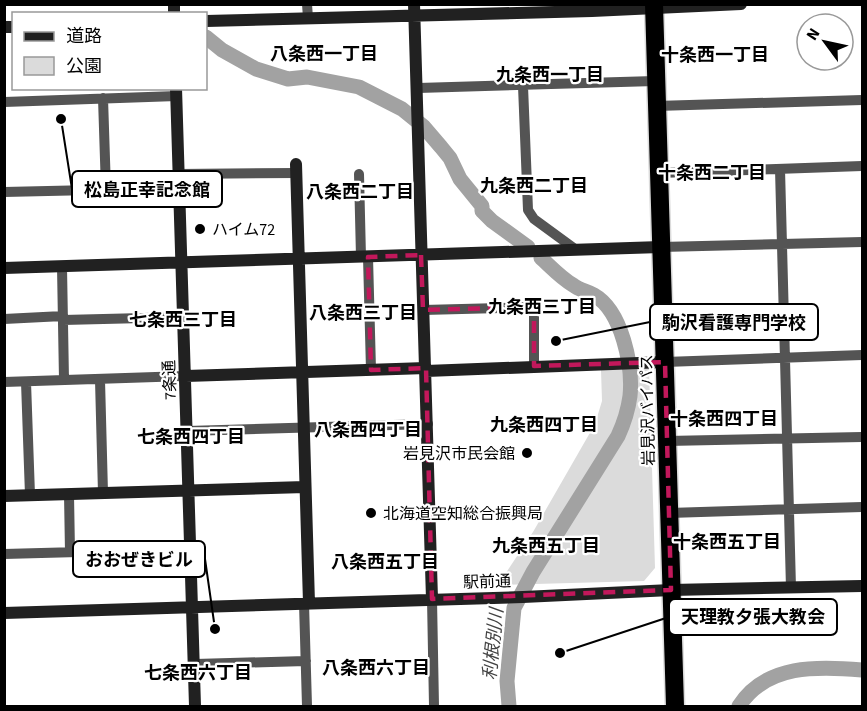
<svg xmlns="http://www.w3.org/2000/svg" width="867" height="711" viewBox="0 0 867 711" font-family="'Source Sans 3','Noto Sans JP',sans-serif">
<rect width="100%" height="100%" fill="#fff"/>
<path fill="#dbdbdb" d="M649 368 655 568 644 581 498 585 533 532 595 424 602 401 601 370Z"/>
<g fill="none" stroke-linecap="round" stroke-linejoin="round">
<path stroke="#a2a2a2" stroke-width="15" d="M206 37 222 50 256 69 288 79 307 77 359 87 402 109 423 126 441 147 450 158 460 179 482 206V211L492 221 528 247
M509 706 507 681 514 608 533 572 618 436C624 423 628 411 630 396 633 366 622 311 594 295 587 291 579 290 573 285 561 278 551 267 541 258
M739 706C766 664 818 666 862 670"/>
<defs>
<path id="highway" d="M654 4 675 706"/>
</defs>
<use href="#highway" stroke="#dbdbdb" stroke-width="21"/>
<path stroke="#545454" stroke-width="10" d="M307 4 308 18
M523 86 528 210 534 219 575 249
M418 88 655 81
M103 98 106 190
M4 102 177 96
M656 106 862 100
M780 169 791 588
M659 173 862 166
M179 174 296 173
M359 174 361 257
M4 192 179 188
M661 247 862 242
M368 257 371 370
M62 267 64 380
M423 310 534 307V366
M4 319 63 316
M63 320 184 317
M665 362 862 355
M100 380 103 493
M4 382 186 376
M26 382 30 495
M187 431 428 424
M667 441 862 437
M69 494 70 552
M669 513 862 507
M4 554 190 549
M432 599 434 706
M304 603 307 706
M195 664 306 661"/>
<path stroke="#212121" stroke-width="12" d="M174 4V14
M414 4 432 599
M206 21 592 11 741 4
M4 27H14
M176 88 195 706
M296 164 309 603
M4 268 661 247
M426 371 665 362
M186 376 426 368
M4 496 305 487
M4 613 523 597 671 590 862 586"/>
<use href="#highway" stroke="#000" stroke-width="18"/>
</g>
<path fill="none" stroke="#c2185b" stroke-width="4.5" stroke-dasharray="12 8" stroke-linejoin="round" d="M421 255 423 310 534 307V366L665 362 671 590 432 599 426 368 371 370 368 257Z"/>
<g fill="#000" stroke="#fff" stroke-width="2">
<circle cx="200" cy="229" r="6"/>
<circle cx="527" cy="453" r="6"/>
<circle cx="371" cy="513" r="6"/>
</g>
<g text-anchor="middle" stroke-width="4.5" stroke-linejoin="round" paint-order="stroke">
<g font-size="16" fill="#000" stroke="#fff" text-anchor="start">
<text x="212" y="235">ハイム72</text>
<text x="515" y="459" text-anchor="end">岩見沢市民会館</text>
<text x="383" y="519">北海道空知総合振興局</text>
</g>
<g font-size="16" fill="#000" stroke="#fff">
<text transform="translate(169 380) rotate(-92)" y="6">7条通</text>
<text transform="translate(647 410) rotate(-91)" y="6">岩見沢バイパス</text>
<text transform="translate(487 581) rotate(-2)" y="6">駅前通</text>
</g>
<g font-size="18" font-weight="bold" fill="#000" stroke="#fff">
<text x="324" y="60">八条西一丁目</text>
<text x="715" y="61">十条西一丁目</text>
<text x="550" y="81">九条西一丁目</text>
<text x="712" y="179">十条西二丁目</text>
<text x="534" y="192">九条西二丁目</text>
<text x="360" y="198">八条西二丁目</text>
<text x="542" y="313">九条西三丁目</text>
<text x="363" y="319">八条西三丁目</text>
<text x="183" y="326">七条西三丁目</text>
<text x="724" y="425">十条西四丁目</text>
<text x="544" y="431">九条西四丁目</text>
<text x="368" y="436">八条西四丁目</text>
<text x="191" y="443">七条西四丁目</text>
<text x="727" y="548">十条西五丁目</text>
<text x="546" y="552">九条西五丁目</text>
<text x="385" y="568">八条西五丁目</text>
<text x="376" y="674">八条西六丁目</text>
<text x="198" y="679">七条西六丁目</text>
</g>
<g font-size="18" font-style="italic" fill="#434343" stroke="#fff">
<text transform="translate(493 644) rotate(-84)" y="6">利根別川</text>
</g>
</g>
<path fill="none" stroke="#000" stroke-width="2" d="M61 119L72 189M556 341L650 322M215 629L205 559M560 653L669 617"/>
<g fill="#000" stroke="#fff" stroke-width="2">
<circle cx="61" cy="119" r="6"/>
<circle cx="556" cy="341" r="6"/>
<circle cx="215" cy="629" r="6"/>
<circle cx="560" cy="653" r="6"/>
</g>
<g fill="#fff" stroke="#000" stroke-width="2">
<rect x="72" y="171" width="150" height="36" rx="6"/>
<rect x="650" y="304" width="168" height="36" rx="6"/>
<rect x="73" y="541" width="132" height="36" rx="6"/>
<rect x="669" y="599" width="168" height="36" rx="6"/>
</g>
<g font-size="18" text-anchor="middle" font-weight="bold" fill="#000">
<text x="147" y="196">松島正幸記念館</text>
<text x="734" y="329">駒沢看護専門学校</text>
<text x="139" y="566">おおぜきビル</text>
<text x="753" y="623">天理教夕張大教会</text>
</g>
<rect width="867" height="711" fill="none" stroke="#000000" stroke-width="12"/>
<rect x="12" y="12" width="195" height="78" fill="#ffffff" stroke="#999999" stroke-width="1.5"/>
<rect x="24" y="32" width="30" height="9" fill="#212121" stroke="#999999" stroke-width="1.5"/>
<text x="66" y="42" font-size="18" fill="#000000">道路</text>
<rect x="24" y="57" width="30" height="18" fill="#dbdbdb" stroke="#999999" stroke-width="1.5"/>
<text x="66" y="72" font-size="18" fill="#000000">公園</text>
<g transform="translate(825 42) rotate(303)"><circle r="28" fill="#ffffff" stroke="#999999" stroke-width="1.5"/>
<path d="M0-4.5L10 22L0 15L-10 22Z" fill="#000000"/>
<text y="-9" font-size="16" font-weight="bold" text-anchor="middle" fill="#000000">N</text>
</g>
</svg>
